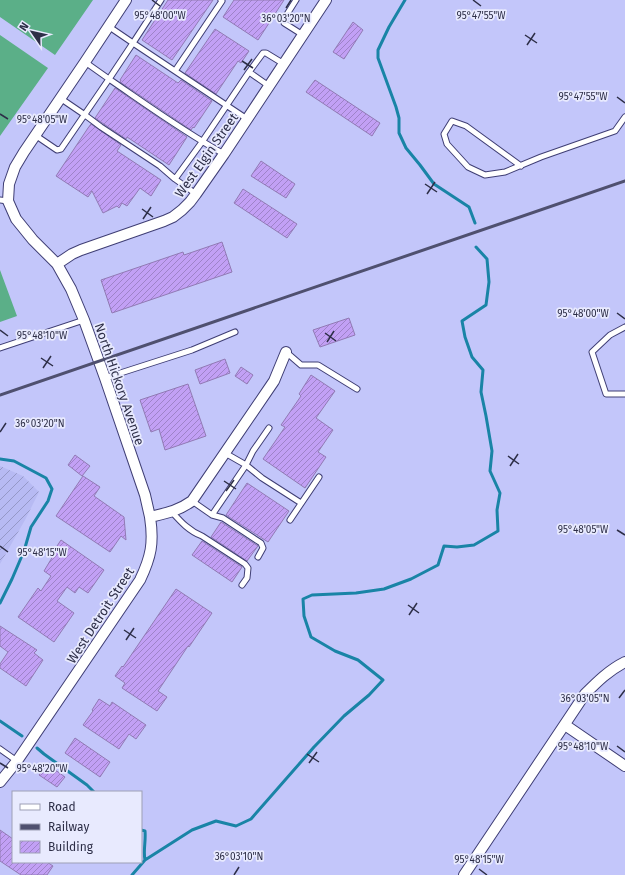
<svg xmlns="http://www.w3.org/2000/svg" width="625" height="875" viewBox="0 0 625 875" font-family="'Fira Sans',sans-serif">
<defs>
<pattern id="industrial-furrows" width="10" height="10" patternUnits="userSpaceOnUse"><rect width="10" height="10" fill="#b7baf3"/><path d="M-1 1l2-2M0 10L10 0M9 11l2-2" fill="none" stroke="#9598c7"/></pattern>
<pattern id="building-hatch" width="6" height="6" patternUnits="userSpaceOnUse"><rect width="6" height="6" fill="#c2a0f5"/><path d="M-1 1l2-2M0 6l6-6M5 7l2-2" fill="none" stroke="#9e83c8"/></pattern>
</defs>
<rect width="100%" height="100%" fill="#c3c6fa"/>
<path fill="url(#industrial-furrows)" d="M0 466 23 476 39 492 25 520 0 564Z"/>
<path fill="#5baf88" d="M0 0H93L55 55 0 17Z
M0 35 48 68 0 136Z
M0 270 17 316 0 322Z"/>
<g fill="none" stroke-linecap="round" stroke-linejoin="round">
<path stroke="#1984a6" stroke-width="3" d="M405 0 389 27 378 50V58L396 107 399 118V133L406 148 420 165 434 184 469 207 475 223
M0 459 14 461 46 478 52 489 48 501 31 527 24 551 12 579 0 603
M0 721 22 736
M37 748 44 754 87 785 94 792
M141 830 145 831C146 841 143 851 145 860
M132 875 145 860 192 830 216 821 236 826 251 819 314 747 344 716 369 695 383 680 358 660 335 651 311 637 304 616 303 599 312 595 356 593 384 589 411 579 438 565 444 546 457 547 474 545 498 531 497 510 500 493 490 471 492 451 486 416 481 392 483 370 472 357 465 337 462 321 486 305 489 282 487 259 476 247"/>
</g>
<path fill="url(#building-hatch)" stroke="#917ab4" d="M168 0H213L172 60 142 40Z
M234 0H284L258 40 223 17Z
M353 22 363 30 344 59 333 52Z
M215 29 249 51 241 63 238 61 216 94 185 73Z
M136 55 178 83 181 80 212 101 194 128 193 127 191 130 120 82 121 80H120Z
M315 80 380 123 372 136 306 92Z
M115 88 187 137 169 165 127 137 126 139 95 118Z
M91 124 121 145 117 151 161 180 151 196 140 188 127 206 122 203 119 208 117 206 103 213 92 191 88 197 56 176 88 128Z
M261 161 295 184 286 198 251 176Z
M243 189 297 224 287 238 234 203Z
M222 242 232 272 112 313 101 280 183 252 184 255Z
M349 318 355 335 320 347 313 330Z
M225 359 230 373 200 384 195 370Z
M241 367 253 375 247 384 235 376Z
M311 375 335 391 316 418 333 430 318 452 326 457 305 488 263 459 285 427 281 425 301 396 299 394Z
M188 384 206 436 165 450 159 429 151 432 140 400Z
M75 455 90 466 82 476 68 465Z
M83 476 100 487 94 496 124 517 126 540 121 536 110 552 56 516Z
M247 483 289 511 268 542 226 515Z
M221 522 258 546 247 561 211 537Z
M61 540 104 570 88 593 79 587 75 593 67 587 57 601 74 613 54 642 18 617 38 588 41 591 51 576 44 571 53 556 51 555Z
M202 541 242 567 232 582 192 555Z
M176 589 212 613 189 647 188 646 158 691 167 697 157 711 122 688 125 683 115 676 122 666 123 667Z
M0 626 37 650 34 653 43 660 26 686 0 668V664L8 652 0 646Z
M99 699 110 706 112 702 146 725 136 739 129 734 119 749 83 725 93 711 92 710Z
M75 738 110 762 100 777 65 753Z
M47 764 65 777 57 787 39 775Z
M0 830 13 839V862H47L53 866 47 875H21L0 861Z"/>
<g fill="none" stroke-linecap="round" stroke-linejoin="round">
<defs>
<path id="service" d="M161 0 133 43 247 119
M296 0 284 19V23L303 35
M108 26 133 43 109 79C147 105 184 132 224 154
M175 71 222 1 221 0
M269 86 249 72 263 53H266L284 64
M60 98 85 115 101 127 160 166 175 179 196 194
M35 135 57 150 61 149 109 79 85 62
M521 166 466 126 452 121 444 134 447 144 468 167 485 175 505 172 541 157 615 131 625 117
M175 179 202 142 249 72
M0 200 8 201
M625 327 610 335 592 352 606 394H625
M0 348 84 320
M286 352 301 365H318L357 389
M105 378 192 350 235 332
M225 453 246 465 262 478 301 503
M192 501 212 515 223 518 261 543 263 548 258 557
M172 512C181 522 189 531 202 536L245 564 248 568 247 578 242 585
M212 515 246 465 253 451 269 428
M290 520 319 477
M0 749 17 761"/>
<path id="minor" d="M126 0 85 62 24 152 15 167 9 184 8 201 16 219 33 240 57 264 71 289 84 320 105 378 145 495 150 517
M57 264 72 254 81 250 164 221 173 217 182 210 190 202 196 194 224 154 326 0
M565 725 625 766
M0 782 17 761 140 580C151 557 154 543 150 517 167 513 178 511 192 501L274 381 286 352
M464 875 585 694C597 682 609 670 625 662"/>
</defs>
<use href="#service" stroke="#3f3e74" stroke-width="7"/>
<use href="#minor" stroke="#3f3e74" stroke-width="12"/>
<use href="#service" stroke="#fff" stroke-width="5"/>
<use href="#minor" stroke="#fff" stroke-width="10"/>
<path stroke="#4f506f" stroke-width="3" d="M0 395 625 181"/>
</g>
<path fill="none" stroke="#2d2e47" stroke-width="1.5" d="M152 0 160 6M473 0 481 6M286 8 291 0M525 35 537 43M527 45 535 33M242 61 253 68M244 70 252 59M617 97 625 103M0 114 8 119M425 184 437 192M427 194 435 182M142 209 153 217M143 219 151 207M617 313 625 319M0 330 8 336M325 333 336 341M327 342 334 331M41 358 53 366M43 368 51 356M0 432 6 423M508 456 519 464M510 466 518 454M224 481 236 489M226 491 234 480M617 530 625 535M0 546 8 552M408 605 419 613M409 615 417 603M124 630 136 638M126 640 134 628M619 698 625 690M617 746 625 752M307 754 319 762M0 763 8 768M309 763 317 752M479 869 487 875M234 875 239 867"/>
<g text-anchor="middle" stroke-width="3.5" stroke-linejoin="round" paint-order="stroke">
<g font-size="13" fill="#2d2e47" stroke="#e8eafe">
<text transform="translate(206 155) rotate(-55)" y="5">West Elgin Street</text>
<text transform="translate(120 384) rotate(71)" y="5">North Hickory Avenue</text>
<text transform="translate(100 615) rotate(-57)" y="5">West Detroit Street</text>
</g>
</g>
<g font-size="10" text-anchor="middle" fill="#2d2e47" stroke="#e8eafe" stroke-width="3.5" stroke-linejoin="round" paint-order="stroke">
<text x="160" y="19">95°48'00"W</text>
<text x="481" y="19">95°47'55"W</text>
<text x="286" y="22">36°03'20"N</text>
<text x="583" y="100">95°47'55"W</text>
<text x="42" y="123">95°48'05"W</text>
<text x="583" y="317">95°48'00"W</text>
<text x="42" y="339">95°48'10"W</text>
<text x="40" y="427">36°03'20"N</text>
<text x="583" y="533">95°48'05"W</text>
<text x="42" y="556">95°48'15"W</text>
<text x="585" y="702">36°03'05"N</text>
<text x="583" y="750">95°48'10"W</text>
<text x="42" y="772">95°48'20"W</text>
<text x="239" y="860">36°03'10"N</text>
<text x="479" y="863">95°48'15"W</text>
</g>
<rect x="12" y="791" width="130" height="72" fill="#e8eafe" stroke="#9d9fb5"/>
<rect x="20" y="804" width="20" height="6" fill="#ffffff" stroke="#9d9fb5"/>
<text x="48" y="811" font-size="12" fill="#2d2e47">Road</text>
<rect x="20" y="824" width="20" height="6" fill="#4f506f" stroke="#9d9fb5"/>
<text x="48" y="831" font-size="12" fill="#2d2e47">Railway</text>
<rect x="20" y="841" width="20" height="12" fill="url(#building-hatch)" stroke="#9d9fb5"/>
<text x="48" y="851" font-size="12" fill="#2d2e47">Building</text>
<g transform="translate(32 32) rotate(304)" stroke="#e8eafe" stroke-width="3" paint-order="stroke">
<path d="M0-3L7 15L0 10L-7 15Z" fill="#2d2e47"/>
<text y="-6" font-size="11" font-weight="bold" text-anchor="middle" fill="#2d2e47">N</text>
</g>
</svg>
